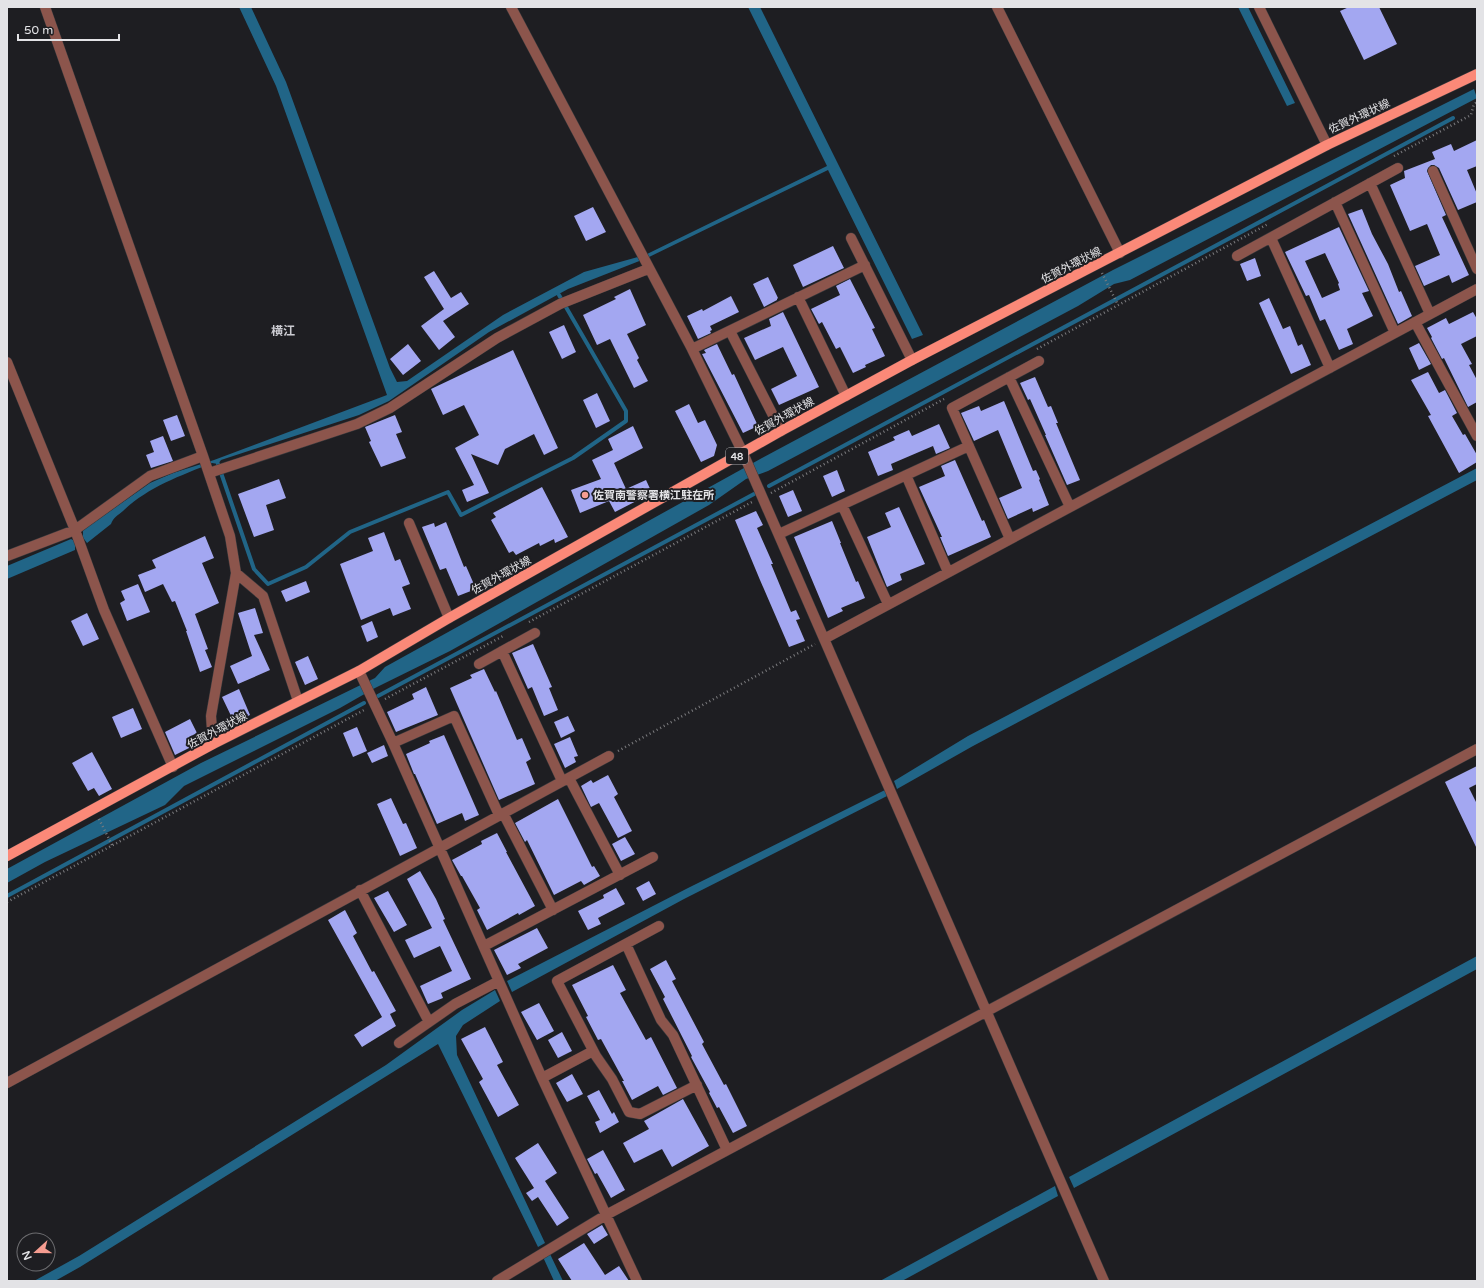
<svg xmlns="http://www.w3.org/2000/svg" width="1484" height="1288" viewBox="0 0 1484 1288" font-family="'Varela Round','Noto Sans JP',sans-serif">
<rect width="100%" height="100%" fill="#1e1e22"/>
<path fill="#216587" d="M239 7H251L286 82 390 368 397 382 407 381 503 315 584 272 645 255 827 166 748 7H760L923 335 912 339 828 170 647 258 568 289 489 332 389 401 359 415 221 460 218 464 212 463C180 476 148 487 123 511 118 515 113 518 111 524L87 543 84 539 75 545V550L7 579V566L71 539 75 541 83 536V530L150 483 173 473 214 460 387 395 276 86Z
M1238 7H1248L1295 103 1287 106Z
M1474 89 1477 98 1130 280 1114 284 1078 306 768 471 746 479 709 505 450 651 375 688 340 708 184 786 165 805 45 862 7 883V869L201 763 375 678 385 667 762 458 1113 270Z
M1477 468V480L973 746 897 789 894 781 968 736Z
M885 790 887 796 684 899 512 992 507 981 688 888Z
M1477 956V969L1074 1188 1069 1177Z
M495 990 500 1001 463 1025 456 1036 457 1055 545 1243 538 1247 438 1044 80 1267 55 1281H34L79 1256 386 1065 462 1010Z
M1055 1186 1058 1196 902 1281H880Z
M550 1254 563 1281H554L543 1257Z"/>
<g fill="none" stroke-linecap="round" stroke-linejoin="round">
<path stroke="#216587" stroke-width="4" d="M218 464 254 569 268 584 306 567 350 532 448 492 461 515 573 458 626 421V411L559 295
M769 486 1453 118
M378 696 754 494
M7 896 364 703"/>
</g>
<path fill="#a3a7f1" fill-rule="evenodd" d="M1349 7H1379L1397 44 1364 60 1340 11Z
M1477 140V166L1467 170 1477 194V202L1458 210 1439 168 1434 165H1431L1428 168 1427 171 1446 215 1442 217 1469 275 1452 283 1449 275 1424 286 1415 266 1440 255 1427 224 1410 231 1390 185 1405 178 1404 171 1435 159 1432 152 1451 144 1454 151Z
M593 207 606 232 586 241 574 216Z
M1362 209 1372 234 1388 264 1399 292 1401 291 1412 316 1398 324 1348 214Z
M1339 227 1369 291 1362 293 1373 316 1347 329 1353 344 1339 350 1325 319 1320 321 1309 295 1306 296 1285 252ZM1325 253 1339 283 1338 284 1340 290 1322 298 1305 261Z
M833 246 844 268 803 287 793 265Z
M1255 258 1261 276 1247 281 1240 264Z
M434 271 451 298 461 292 469 304 443 321 455 337 439 350 421 326 444 309 424 277Z
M768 277 778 298 777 299V300L764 307 753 284Z
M850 279 875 328 872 329 885 356 865 365 866 367 853 373 840 347 836 349 822 322 819 324 811 309 840 295 836 286Z
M630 289 646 325 627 334 639 358 637 360 648 381 634 388 610 339 597 345 583 315 616 299 614 297Z
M731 296 739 312 710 326 712 330 710 331 711 333 698 339 687 316 702 309 703 311Z
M1269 298 1283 329 1290 326 1298 346 1302 344 1311 365 1291 374 1259 303Z
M783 312 819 387 779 405 771 389 797 376 783 347 755 360 744 338 771 326 769 319Z
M1473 312 1477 319V336L1461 344 1472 364 1469 365 1477 380V402L1468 407 1444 358 1442 359 1431 338 1432 337 1427 328 1446 318 1449 324Z
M564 325 576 352 562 359 549 332Z
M1419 343 1431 364 1419 370 1409 348Z
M408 344 421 361 403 375 390 359Z
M717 344 732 375 734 374 758 426 743 433 702 354 706 353 704 350Z
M513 350 558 448 544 455 534 434 505 449 498 465 471 454 489 493 467 502 462 490 474 485 455 448 479 435 464 405 443 415 431 389Z
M1428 372 1439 393 1445 390 1457 413 1452 416 1463 435 1465 434 1477 455V462L1459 473 1428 416 1431 415 1411 380Z
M1035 377 1048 407 1051 406 1058 423H1056L1080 480 1067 485 1045 435H1046L1030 399 1028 400 1020 383Z
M597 393 610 421 596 428 583 400Z
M1004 401 1033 471 1036 470 1040 479 1039 480 1049 505 1033 512 1032 508 1008 519 999 498 1022 488 998 430 974 441 961 413 979 406 981 411Z
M689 404 698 423 705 420 717 445 714 456 701 462 675 411Z
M177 415 185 436 171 441 163 420Z
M395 415 402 432 396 434 406 458 381 467 369 442 371 441 365 427Z
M939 424 950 448 936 454 933 446 891 464 893 470 878 476 868 452 895 440 893 437 909 430 912 436Z
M633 426 643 448 614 463 626 489 646 480 652 493 615 512 609 501 580 513 571 490 601 479 592 460 613 450 608 439Z
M163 436 173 461 151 468 146 455 154 452 150 441Z
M955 460 982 521 984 520 991 537 948 556 940 537H942L919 487 945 476 941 466Z
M837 470 845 491 832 497 823 476Z
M279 479 286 498 266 505 274 530 254 537 238 494Z
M542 487 568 537 555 543 554 539 540 546 539 543 516 555 513 551 509 553 491 520 496 517 493 513Z
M793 490 802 511 788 517 779 496Z
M899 507 925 564 900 574 902 580 887 587 867 537 891 527 885 513Z
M756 511 763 525 757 528 773 564H771L791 612 796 610 800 619 796 620 805 641 789 647 760 580 735 520Z
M832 521 841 543H840L856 582 858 581 865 598 841 608 843 611 828 618 794 537Z
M446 522 464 567 466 566 476 589 458 596 446 568 440 570 422 527 434 523 435 527Z
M384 532 395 561 400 559 410 584 402 587 411 609 393 616 390 608 361 620 340 564 373 551 368 538Z
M205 536 214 558 202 563 219 603 195 614 208 649 205 650 212 667 200 672 186 631H187L175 601 172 602 163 584 145 592 138 575 156 568 152 560Z
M306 581 310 592 286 602 281 591Z
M138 584 150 612 127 621 120 603 125 600 121 591Z
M255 608 263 633 254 635 270 670 238 684 230 666 252 656 238 613Z
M87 613 99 639 83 646 71 621Z
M372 621 378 637 367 642 361 626Z
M533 644 552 687 549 688 558 710 544 716 532 687 528 689 512 653Z
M308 656 318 679 305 685 295 662Z
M484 669 495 692 496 691 517 740 522 738 531 759 526 762 535 784 499 800 450 688 472 678 470 675Z
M426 687 438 715 396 732 387 712 414 699 412 694Z
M239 689 250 715 234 722 222 697Z
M133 708 142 729 121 738 112 717Z
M568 716 575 731 561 738 554 722Z
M190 719 197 733 191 736 195 745 175 755 165 732Z
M357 727 367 751 353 757 343 733Z
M444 735 479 815 465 821 462 813 437 824 415 774H414L406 754 430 743 429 741Z
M570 737 578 756 574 757 576 762 565 768 554 744Z
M384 745 388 756 372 763 367 753Z
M92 752 112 789 99 796 94 788 88 791 72 763Z
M1477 766V784L1469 788 1477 804V849L1445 782Z
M608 775 618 794 614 797 632 831 618 838 599 803 591 807 581 786 591 780 593 783Z
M391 798 403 824 406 823 417 848 400 856 377 804Z
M558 799 592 867 594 866 600 876 584 885 581 881 554 895 527 840 525 842 515 823Z
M497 833 507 852H506L535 906 519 915 518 913 487 930 477 910 480 908 462 876H461L452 860 482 844 481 841Z
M625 837 635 854 621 861 612 844Z
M420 871 436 899 445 919 443 920 471 979 441 993 443 998 428 1004 420 986 452 971 440 946 414 958 405 940 432 928 407 879Z
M649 881 656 894 643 901 636 888Z
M616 888 625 904 598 918 601 924 588 930 578 911 604 898 603 895Z
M388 891 407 925 394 932 374 898Z
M345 910 357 933 353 936 372 972 374 971 396 1011 390 1014 396 1026 362 1047 354 1035 382 1017 328 920Z
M537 928 548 948 518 964 521 968 507 975 494 950Z
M666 960 676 979 672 981 704 1042 702 1044 724 1085 726 1084 747 1126 733 1133 719 1107 717 1108 709 1093 710 1092 691 1057 692 1056 663 999 665 997 650 969Z
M613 965 626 990 620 993 646 1040 651 1037 677 1088 663 1095 658 1086 632 1100 622 1081H624L601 1039 598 1040 586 1017 588 1016 572 985Z
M539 1003 554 1031 537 1040 521 1012Z
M485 1027 503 1062 497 1065 519 1105 498 1117 479 1082 483 1079 461 1039Z
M562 1032 572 1051 558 1058 548 1040Z
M572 1074 583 1094 567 1102 556 1083Z
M599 1090 612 1114 614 1112 619 1122 600 1133 595 1122 600 1120 587 1096Z
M683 1099 709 1146 672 1167 662 1149 634 1163 623 1143 649 1129 644 1121Z
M538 1143 557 1173 545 1181 569 1218 557 1226 538 1197 532 1201 526 1193 534 1188 515 1158Z
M603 1150 625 1190 611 1198 597 1173 595 1174 587 1159Z
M602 1225 608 1235 594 1244 587 1234Z
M584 1243 605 1275 619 1266 629 1281H572L558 1259Z"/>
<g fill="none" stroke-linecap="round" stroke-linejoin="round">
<defs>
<path id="street" d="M45 7 203 456 230 536 236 573 211 716 213 744
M511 7 692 349 743 453 1104 1281
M997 7 1120 253
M1259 7 1327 145
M1433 171 1477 269
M1370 183 1430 314
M1335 202 1395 333
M851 238 912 360
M1271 238 1330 368
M1237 256 1398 168
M798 297 846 396
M1415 322 1477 436
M730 331 781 431
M692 349 865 265
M7 362 75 530 104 610 173 767
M1009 377 1070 507
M209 473 357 424 390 408 497 338 560 304 648 269
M906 475 948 572
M842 505 888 604
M409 523 449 618
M779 534 969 446
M1010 539 952 408 1039 361
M7 556 75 530 150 476 203 456
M236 573 263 596 298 701
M824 639 1477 289
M502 651 562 781
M479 664 535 633
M359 671 393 743 542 1078 637 1281
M393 743 454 716 499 815
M569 778 620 875
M503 813 553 910
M360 890 429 1022
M659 926 557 981 596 1056 612 1079 629 1112 640 1114 697 1085
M626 944 661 1020 673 1035 727 1150
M484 946 653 857
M399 1043 455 1004 499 981
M542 1078 593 1051
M7 1083 609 756
M497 1281 606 1215 1477 749"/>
<path id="primary" d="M7 856 213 744 359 671 449 618 781 431 912 360 1327 145 1477 74"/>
</defs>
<use href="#street" stroke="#3a3a3d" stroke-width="11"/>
<use href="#primary" stroke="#3a3a3d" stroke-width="11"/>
<path stroke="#7c7c7f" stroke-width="2.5" stroke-dasharray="1 3" stroke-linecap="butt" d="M1394 156 1471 115 1474 104 1477 102
M1102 273 1118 305
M1037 349 1268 224
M771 493 944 399
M529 622 752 502
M385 699 505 635
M618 751 815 644
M99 819 112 845
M7 902 366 709"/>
<use href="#street" stroke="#8c554c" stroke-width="10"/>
<use href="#primary" stroke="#fb8978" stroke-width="10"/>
</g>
<circle fill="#f59c90" stroke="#1e1e22" stroke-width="1.5" cx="585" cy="495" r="4"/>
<g text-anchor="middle" stroke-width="4" stroke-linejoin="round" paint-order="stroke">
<rect fill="#1e1e22" stroke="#a8a8ab" stroke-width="1" x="726" y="448" width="22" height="16" rx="3"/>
<g font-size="10" font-weight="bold" fill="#e3e3e6">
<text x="737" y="460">48</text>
</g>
<g font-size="11" fill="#e3e3e6" stroke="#1e1e22">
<text transform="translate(1359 116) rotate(-25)" y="4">佐賀外環状線</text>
<text transform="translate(1071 265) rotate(-27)" y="4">佐賀外環状線</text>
<text transform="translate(784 416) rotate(-29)" y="4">佐賀外環状線</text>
<text transform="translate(501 575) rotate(-29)" y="4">佐賀外環状線</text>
<text transform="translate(217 730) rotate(-28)" y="4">佐賀外環状線</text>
</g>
<g font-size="11" font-weight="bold" fill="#e3e3e6" stroke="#1e1e22" text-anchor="start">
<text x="593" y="499">佐賀南警察署横江駐在所</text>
</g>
<g font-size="12" font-weight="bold" fill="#cbcbd1" stroke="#1e1e22">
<text x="283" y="335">横江</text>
</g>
</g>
<rect width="1484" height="1288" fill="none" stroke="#e3e3e6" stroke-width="16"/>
<g transform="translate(36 1252) rotate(249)"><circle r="19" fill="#1e1e22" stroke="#6d6d70"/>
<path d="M0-3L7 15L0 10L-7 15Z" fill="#f59c90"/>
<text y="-6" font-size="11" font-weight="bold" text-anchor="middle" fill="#e3e3e6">N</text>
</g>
<path d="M18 34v6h101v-6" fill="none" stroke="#e3e3e6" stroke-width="2"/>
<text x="24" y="34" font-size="12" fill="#e3e3e6" stroke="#1e1e22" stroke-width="3" paint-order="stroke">50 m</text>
</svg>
